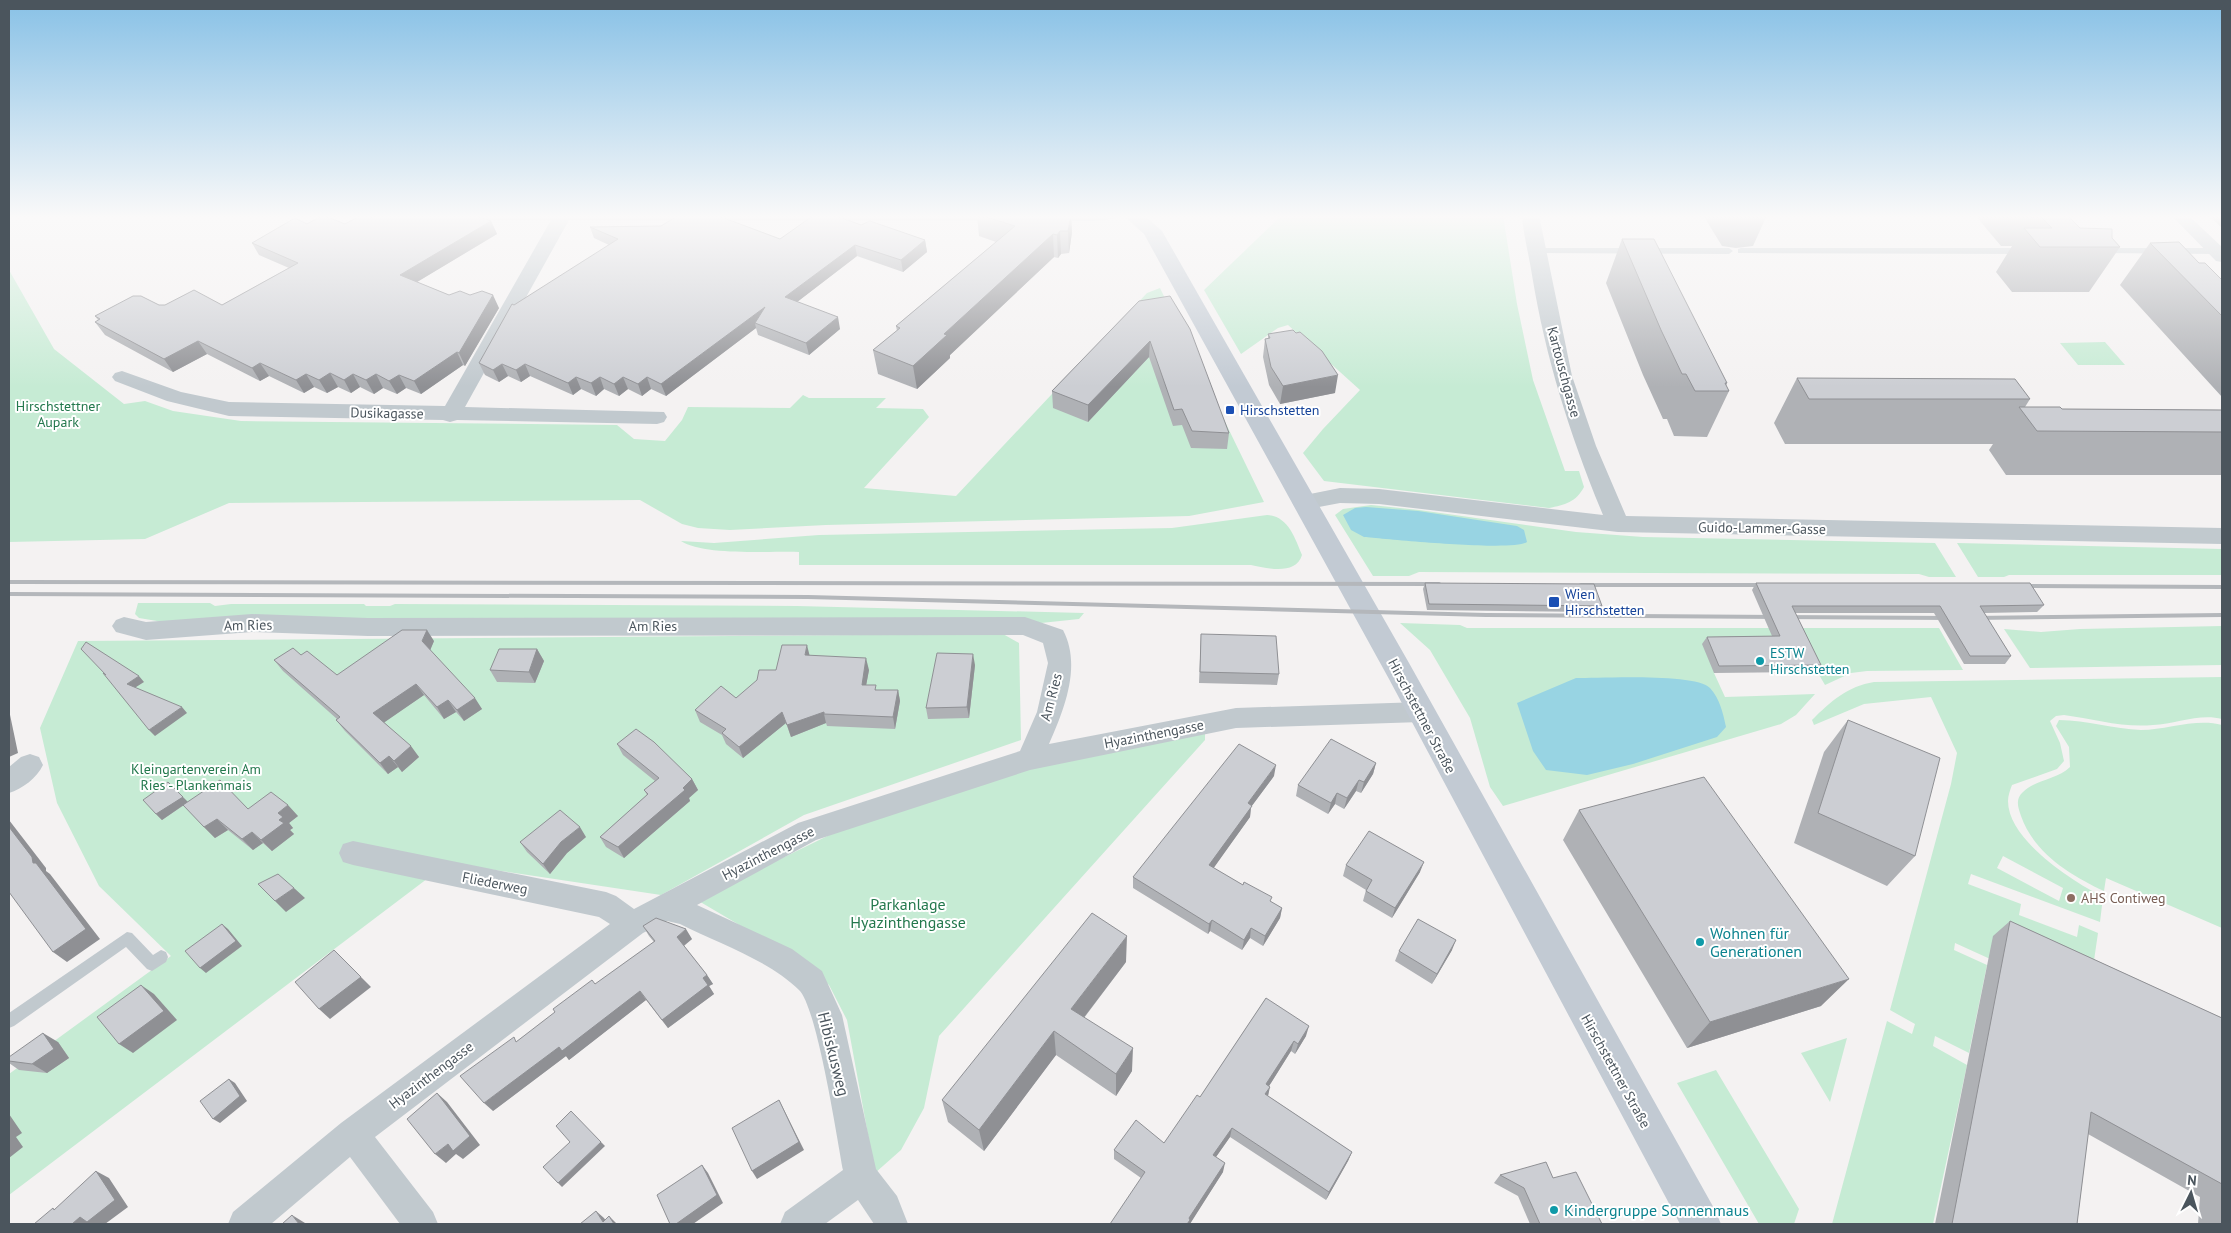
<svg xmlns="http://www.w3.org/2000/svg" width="2231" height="1233" viewBox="0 0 2231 1233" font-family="'PT Sans',sans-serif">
<rect width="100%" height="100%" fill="#f4f2f2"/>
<path fill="#c6ebd4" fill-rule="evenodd" d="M1282 215H1503L1517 304 1533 380 1565 471H1579L1584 487C1576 502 1565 505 1549 508L1324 481 1303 453 1323 429 1360 390 1288 325 1278 328 1241 354 1204 290Z
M9 270 54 349 124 404 145 401 173 411 241 421 617 425 634 439 665 441 682 420 688 407 790 408 803 395 809 398H886L876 408 923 409 929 417 864 488 956 496 1147 293 1160 288 1264 502 1189 516 826 525 730 530 698 528 682 524 640 500 229 503 145 539 9 542Z
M2105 342 2125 365H2078L2060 343Z
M1371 505 1419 510 1576 532 1643 537 1935 543 1956 577H1929L1919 574 1419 572 1409 576H1373L1335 515 1343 509Z
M1267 515C1288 516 1295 538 1302 555 1296 576 1266 568 1251 565H799V552C771 551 703 556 681 541L714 543 819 535 1172 528Z
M1957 543 2222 549V575H2009L2004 577H1978Z
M138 603H210L215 606 231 604H364L366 606H390L395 604 797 606 1084 613 1079 619 1041 623 163 622 139 618 135 614Z
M1400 623 1460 625 1467 628H1939L1963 670 1867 671 1851 673 1825 685 1804 649 1714 673 1725 697 1815 694 1796 715 1781 724 1503 806 1490 787 1470 718 1430 650Z
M2222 626V665L2030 668 2004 629 2041 632 2080 629Z
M1003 634 1019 643 1021 740 804 815 661 895 448 863 9 1195V1074L171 956 99 886 57 803 40 728 78 641Z
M2222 677V719C2200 713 2176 724 2153 725 2124 728 2093 719 2064 715L2056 716 2050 721 2060 743 2064 761 2057 769 2012 785C2010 790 2008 796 2008 801 2008 840 2072 881 2103 897L2100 922 1971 874 1968 884 2021 904 2019 915 2077 937 2079 925 2098 933 2091 981 1988 958 1955 943 1954 950 1987 965 1969 1053 1935 1036 1933 1046 1967 1065 1933 1224H1832L1887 1021 1912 1034 1915 1024 1890 1010 1951 784 1957 753 1931 697 1864 704 1814 725 1812 720C1830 702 1848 686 1874 682ZM2003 856 2063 888 2059 901 1997 868Z
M2059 720C2087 720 2114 729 2141 730 2167 730 2196 718 2222 725V928L2106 878 2104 891C2070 875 2034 853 2021 816 2018 807 2015 799 2023 792 2036 779 2057 780 2070 767L2069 747 2056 726Z
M1205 731V740L939 1036 924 1108 901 1150 875 1173 847 1020 829 985 802 962 697 900 858 821 1016 771Z
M1847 1038 1830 1102 1801 1053Z
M1716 1070 1799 1209 1794 1224H1759L1677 1083Z"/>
<path fill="#98d4e3" d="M1366 507 1418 511 1517 526 1524 530 1527 542C1514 552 1388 539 1364 537L1351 530 1343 515 1355 508Z
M1576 678C1600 678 1697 673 1710 688 1720 699 1723 713 1726 727L1717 737 1633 764 1587 775 1546 770 1533 751 1517 703Z"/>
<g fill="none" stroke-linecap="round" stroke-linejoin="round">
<path fill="#c1c9ce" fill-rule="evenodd" d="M1536 248H1729L1733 251 1729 254 1533 253V249Z
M1741 248H2024L2028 251 2024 254 1738 253V249Z
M2103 248H2216L2220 251 2216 254 2100 253V249Z
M127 932 132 933 153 955 161 950 166 952 168 957 166 962 152 971 147 969 126 947 14 1026 9 1028V1013Z"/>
<path fill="#c1c9ce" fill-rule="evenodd" d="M376 215H1116L1113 219 1094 221 569 220 465 407 664 412 667 417 664 422 657 424 457 420 450 422 443 420 229 416 167 401 115 381 112 377 115 373 122 371 181 392 229 402 445 406 551 220H385L379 219Z
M1522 215H1539L1572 376 1596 446 1626 516 2222 528V544L1618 532 1379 504 1340 503 1303 510 1295 507 1292 502 1295 497 1340 488 1379 489 1603 515C1570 435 1546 360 1532 275 1529 255 1523 234 1522 215Z
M2171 215H2188L2222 247V262L2216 261Z
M252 614 368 618 1025 617 1063 630C1082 666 1064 710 1049 744L1236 708 1421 702 1430 705 1434 712 1430 719 1421 722 1236 728 1030 770 816 840 697 905 792 949 822 971 842 1015 876 1169 897 1196 908 1224H874L858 1200 825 1224H780L785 1212 843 1170C837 1138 817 1007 799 990 769 960 717 943 680 924L667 921 643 933 375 1137 433 1212 438 1224H400L350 1157 271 1224H228L233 1212 341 1123 610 924 599 917 353 865 343 862 339 853 343 844 353 841 606 892 616 896 634 909 798 823 1020 751 1037 712 1048 663 1043 643 1023 635 368 636 252 632 146 640 116 632 112 626 116 620 124 617 146 622Z
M30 754 39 757 43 765C37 778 22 789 9 793V767L21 757Z"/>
<path fill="#c2cad3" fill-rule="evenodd" d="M1123 215H1144L1162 231 1409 663 1715 1210 1721 1224H1680L1389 679 1144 234Z"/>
<path stroke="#b4b7bb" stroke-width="4" d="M9 582 1439 584
M1581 585H1769
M2019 586 2222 587
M9 594 808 597 1486 615 1951 618
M1973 618 2222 615"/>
</g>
<path fill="#afb1b5" d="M836 215 837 216 861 225 925 240 927 252 903 272 857 256 797 302 840 329 809 355 758 335 756 328 666 396 651 389 642 396 628 389 619 396 604 389 596 396 581 389 573 395 530 376 521 382 508 376 499 382 485 375 479 363 609 245 594 238 590 227 780 239Z
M977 215H1071L1072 232 1069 253 1061 254 1058 258 1054 257 950 355V358L917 389 878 374 873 350 897 331 896 326 996 242 979 236Z
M1703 215H1767L1753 246 1736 248 1722 246Z
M1975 215H2067L2080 228 2112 238 2120 247 2089 292H2012L1996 272 2012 246H2001Z
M2208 215H2222V228Z
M373 218 491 221 497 234 417 282 449 295 499 308 465 366 463 365 421 394 406 388 397 394 383 388 374 394 360 387 351 393 338 387 327 393 314 387 304 393 269 376 260 381 207 354 173 372 105 335 95 322 98 320 95 316 159 305H222L289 268 259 255 252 243 307 224H345Z
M1622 239 1727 383 1726 386 1729 391 1707 437 1674 436 1667 419H1663L1643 375 1606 283Z
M2150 243 2199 263 2222 280V397L2120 285Z
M1139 301 1229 433 1227 449 1191 448 1182 425 1173 426 1149 357 1088 422 1053 408 1052 391Z
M1296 333 1335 393 1280 404 1269 385 1263 357 1265 339H1268V334Z
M1797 378 2030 399 2025 407 2062 409 2222 410V475H2006L1989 450 1993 444H1785L1774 423Z
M1425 583 1602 606 1599 612 1427 610 1423 589Z
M1756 583 2044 605 2037 612 1984 613 2011 656 2005 664H1964L1934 613H1795L1821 665 1816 672 1714 673 1702 644 1707 637 1772 636 1752 590Z
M1201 634 1279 674 1277 685 1199 683Z
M434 641 430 650 482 709 464 721 456 712 444 719 424 695 384 722 419 757 402 772 398 767 388 774 345 731 336 720 337 719 283 671 274 660 301 655 337 675Z
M537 649 544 661 535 683 497 682 490 670Z
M810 656 869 670 866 685 877 690H898L900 701 895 729 827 726 826 723 791 737 786 723 743 758 726 744 722 735 700 722 695 710 736 698 776 670Z
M975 665 969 718 928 719 926 708Z
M1848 720 1915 856 1887 886 1794 843 1824 752Z
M617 744 692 779 698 790 689 798 690 801 624 858 606 847 600 837 647 795 644 790 655 781 623 755Z
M1376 763 1373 774 1361 793 1356 791 1344 809 1335 804 1328 814 1296 796 1298 785Z
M1274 776 1251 807 1250 817 1213 868 1271 902 1282 908 1280 918 1263 946 1250 938 1242 950 1210 931 1208 934 1133 888V877Z
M188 802 248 809 298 816 289 823 293 828 290 830 294 834 272 851 263 843 253 850 228 830 215 838 204 827 184 805 162 820 156 814Z
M1579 810 1821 1006 1687 1048 1563 840Z
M586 837 567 853 550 874 527 852 520 842Z
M1346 865 1420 872 1392 918 1363 901 1366 890 1343 876Z
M2010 921 2222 1018V1224H2198L2200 1197 2088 1134 2077 1224H1935L1993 936Z
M643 926 692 939 684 946 707 975 713 984 709 986 714 994 668 1028 646 1000 569 1060 566 1056 493 1111 517 1041 654 942 649 936Z
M1452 950 1432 984 1395 961 1399 951Z
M1126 962 1084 1018 1132 1071 1116 1096 1056 1055 984 1151 948 1122 942 1100Z
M1266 998 1306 1036 1295 1054 1291 1051 1269 1086 1268 1096 1352 1152 1348 1161 1326 1200 1230 1137 1216 1157 1223 1172 1190 1223 1141 1178 1114 1159V1150L1164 1143 1200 1097Z
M58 1042 69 1058 47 1073 19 1070 9 1063V1057Z
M1500 1175 1553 1178 1602 1224H1530L1518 1196 1494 1183Z"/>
<path fill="#8f9094" d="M1071 215 1072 232 1069 253 1068 231Z
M491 221 497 234 407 288 400 275Z
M1060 231 1061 254 1058 258 1057 235Z
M1053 234 1054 257 950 355V358L917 389 913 366 944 334Z
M925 240 927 252 903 272 901 260Z
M855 245 857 256 788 309 785 297Z
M493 295 499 308 465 366 459 353Z
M765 307 755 323 756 328 666 396 661 384Z
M838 317 840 329 809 355 806 343Z
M198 341 207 354 173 372 164 359Z
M1150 341 1149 357 1088 422V405Z
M457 352 463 365 421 394 414 381Z
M260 363 269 376 260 381 252 368Z
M502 364 508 376 499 382 493 370Z
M525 364 530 376 521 382 516 370Z
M330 373 338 387 327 393 319 380Z
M306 374 314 387 304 393 296 380Z
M353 374 360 387 351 393 344 380Z
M376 374 383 388 374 394 366 380Z
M399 375 406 388 397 394 389 381Z
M1338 375 1335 393 1280 404 1283 386Z
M576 377 581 389 573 395 568 383Z
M600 377 604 389 596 396 591 383Z
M623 377 628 389 619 396 614 384Z
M647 377 651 389 642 396 638 384Z
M427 630 434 641 429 653 422 641Z
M807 645 810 657 805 655Z
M537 649 544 661 535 683 529 672Z
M973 654 975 665 969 718 967 707Z
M866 658 869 670 864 697 862 685Z
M139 676 144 682 133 689 127 684Z
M416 684 424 695 382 724 373 713Z
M898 690 900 701 895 729 893 717Z
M475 698 482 709 464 721 457 710Z
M448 700 456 712 444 719 437 707Z
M182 707 187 713 155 736 149 730Z
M9 710 18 753 9 757Z
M782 712 786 723 743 758 739 747Z
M824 712V714L826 723 791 737 787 725Z
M411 746 419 757 402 772 394 761Z
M389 756 398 767 388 774 380 763Z
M1376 763 1373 774 1361 793 1364 782Z
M1276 765 1274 776 1251 807 1250 817 1208 876 1209 865 1248 803Z
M692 779 698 790 689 798 690 801 624 858 618 847Z
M1359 780 1356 791 1344 809 1347 798Z
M168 782 188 802 162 820 156 814Z
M1337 793 1335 804 1328 814 1331 803Z
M288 805 298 816 289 823 293 828 290 830 294 834 272 851 261 840 279 820 278 813Z
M217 819 228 830 215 838 204 827Z
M9 820 46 868V871L50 874 100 939 67 962 53 952 33 863 9 827Z
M580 827 586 837 567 853 550 874 543 864 561 842Z
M252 832 263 843 253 850 242 839Z
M1424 862 1420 872 1392 918 1395 908Z
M294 888 305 898 286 912 275 901Z
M1282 908 1280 918 1263 946 1265 936Z
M1212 920 1210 931 1208 934 1209 924Z
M222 924 228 929 242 946 206 973 200 968Z
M1251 928 1250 938 1242 950 1244 940Z
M686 929 692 939 682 947 677 937Z
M1127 936 1126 962 1072 1033 1071 1009Z
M1456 940 1452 950 1432 984 1437 974Z
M334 950 371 987 330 1019 319 1009Z
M707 975 713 984 709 986 714 994 668 1028 662 1020 703 978Z
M1849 979 1821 1006 1687 1048 1710 1022Z
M141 985 154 994 177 1020 133 1053 119 1044Z
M640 991 646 1000 569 1060 566 1056 493 1111 484 1103 559 1047Z
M1309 1026 1306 1036 1295 1054 1298 1044Z
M1054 1031 1056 1055 984 1151 979 1130Z
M43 1033 58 1042 69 1058 47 1073 32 1064Z
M1294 1041 1291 1051 1264 1094 1266 1084Z
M1133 1048 1132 1071 1116 1096V1074Z
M229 1079 235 1083 247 1101 220 1123 213 1119Z
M1270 1087 1268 1096 1265 1094Z
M437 1093 447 1102 480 1145 463 1159 456 1154 446 1163 435 1154 448 1144Z
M779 1100 804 1150 757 1179 752 1171Z
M9 1114 22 1133 16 1137 23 1147 9 1158Z
M1232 1128 1230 1137 1211 1164 1213 1155Z
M601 1142 605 1146 562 1187 558 1183Z
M1352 1152 1348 1161 1326 1200 1329 1192Z
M1225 1163 1223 1172 1190 1224H1187L1189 1218Z
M702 1165 708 1173 723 1203 693 1224H676Z
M96 1171 109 1178 128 1207 105 1224H72Z
M596 1211 604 1218 608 1224 603 1222Z
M292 1215 305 1223 306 1224H299Z
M609 1216 617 1224H614Z"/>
<path fill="#ccced3" stroke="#8f9094" d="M323 215 345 224 362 215H365L373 218 377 215H474L491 221 400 275 449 295 460 291 470 295 482 291 493 295 459 353 457 352 414 381 399 375 389 381 376 374 366 380 353 374 344 380 330 373 319 380 306 374 296 380 260 363 252 368 198 341 164 359 95 322 100 319 95 316 133 296H141L159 305H165L194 290 222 305 298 263 252 243 295 218 307 224Z
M679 215H716L780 239 814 215H834L861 225 870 221 925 240 901 260 855 245 785 297 838 317 806 343 755 323 765 307 661 384 647 377 638 384 623 377 614 384 600 377 591 383 576 377 568 383 525 364 516 370 502 364 493 370 479 363 512 304 514 305 618 239 590 227 661 226Z
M980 215H1071L1068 231H1060L1057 235 1053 234 944 334 947 335 913 366 873 350 900 328 896 326 1015 226Z
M2039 215H2067L2080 228 2112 229V238L2120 247H2040L2024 228H2052Z
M1622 239H1654L1727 383H1725L1729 391H1695L1686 374H1682L1661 330Z
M2179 242 2199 263H2205L2222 280V316L2150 243Z
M1170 296 1190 329 1229 433 1192 431 1182 409 1174 410 1150 341 1088 405 1052 391 1139 301Z
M1293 330 1296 333 1300 332 1322 351 1338 375 1283 386 1271 367 1265 339 1270 338 1268 334Z
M1797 378 2015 379 2030 399H1809Z
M2019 407H2060L2062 409 2222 410V432L2037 431Z
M1425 583 1594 584 1602 606 1429 604Z
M1756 583H2030L2044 605 1980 606 2011 656H1970L1940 606H1792L1821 665 1719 666 1707 637 1780 636Z
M402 630H427L422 641 475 698 457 710 448 700 437 707 416 684 373 713 411 746 394 761 389 756 380 763 336 720 340 717 274 660 293 648 301 655 307 651 337 675Z
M1201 634 1276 636 1279 674 1200 672Z
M86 642 139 676 127 684 182 707 149 730 103 673 106 675 81 649Z
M782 645H807L805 655 866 658 862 685H876L875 690H898L893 717 824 714V712L787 725 782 712 739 747 722 733 726 729 695 710 721 686 736 698 757 680 759 670H776Z
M499 649H537L529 672 490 670Z
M937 653 973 654 967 707 926 708Z
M1848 720 1940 758 1915 856 1818 813Z
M636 729 654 742 692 779 683 788 685 790 618 847 600 837 648 794 644 790 659 778 617 744Z
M1331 739 1376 763 1364 782 1359 780 1347 798 1337 793 1331 803 1298 785Z
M1239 744 1276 765 1248 803 1252 806 1209 865 1243 885 1244 882 1272 897 1270 901 1282 908 1265 936 1251 928 1244 940 1212 920 1209 924 1133 877Z
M1704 777 1849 979 1710 1022 1579 810Z
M220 780 248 809 271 792 288 805 278 813 283 817 279 820 284 823 261 840 252 832 242 839 217 819 204 827 183 805Z
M168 782 183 797 156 814 143 800Z
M560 810 580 827 561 842 543 864 520 842Z
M9 827 32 857 33 863H36L86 929 53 952 9 892Z
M1369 831 1424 862 1395 908 1366 891 1372 880 1346 865Z
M278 874 294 888 275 901 258 884Z
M1092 913 1127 936 1071 1009 1133 1048 1116 1074 1054 1031 979 1130 942 1100Z
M656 918 686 929 677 937 707 975 703 978 708 985 662 1020 640 991 562 1051 559 1047 484 1103 460 1076 514 1037 516 1042 555 1012 553 1009 592 980 595 984 655 941 643 926Z
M1418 919 1456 940 1437 974 1399 951Z
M2010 921 2222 1018V1184L2091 1112 2077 1224H1952Z
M222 924 236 941 200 968 185 951Z
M334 950 361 977 319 1009 295 982Z
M141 985 164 1011 119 1044 97 1017Z
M1266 998 1309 1026 1298 1044 1294 1041 1266 1084 1270 1087 1265 1094 1352 1152 1329 1192 1232 1128 1213 1155 1225 1163 1189 1218 1190 1220 1187 1224H1110L1145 1172 1114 1150 1136 1120 1164 1143 1197 1095 1200 1097Z
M43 1033 54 1049 32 1064 9 1061V1057Z
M229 1079 240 1096 213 1119 200 1101Z
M437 1093 470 1136 453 1151 448 1144 435 1154 407 1119Z
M779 1100 799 1142 752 1171 732 1128Z
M571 1111 601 1142 558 1183 543 1167 570 1142 556 1126Z
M1546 1162 1553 1178 1576 1172 1602 1224H1540L1524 1188 1500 1175Z
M702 1165 717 1195 676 1224H670L657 1195Z
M96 1171 115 1200 87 1222 80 1217 72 1224H34L53 1208 54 1210Z
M596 1211 603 1222 609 1216 614 1224H580Z
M292 1215 299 1224H282Z"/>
<linearGradient id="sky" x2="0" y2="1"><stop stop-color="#88c1e6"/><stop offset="0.56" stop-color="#faf9f9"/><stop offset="1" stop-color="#faf9f9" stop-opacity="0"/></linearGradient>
<rect width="2231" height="387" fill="url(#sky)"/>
<g fill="#1a4fb4" stroke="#fff" stroke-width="2">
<rect x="1225" y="405" width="10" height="10" rx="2.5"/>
<rect x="1548" y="596" width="12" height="12" rx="2.5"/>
</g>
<g fill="#0f9aa8" stroke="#fff" stroke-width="2">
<circle cx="1760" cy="661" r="5"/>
<circle cx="1700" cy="942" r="5"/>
<circle cx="1554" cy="1210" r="5"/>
</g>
<circle fill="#8d6e63" stroke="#fff" stroke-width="2" cx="2071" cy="898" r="5"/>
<g text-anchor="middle" stroke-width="4" stroke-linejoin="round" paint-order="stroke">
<g font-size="14" fill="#4b555d" stroke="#fff">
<text transform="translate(1564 372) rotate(75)" y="5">Kartouschgasse</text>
<text transform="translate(387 413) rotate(1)" y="5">Dusikagasse</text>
<text transform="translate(1762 528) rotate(1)" y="5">Guido-Lammer-Gasse</text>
<text transform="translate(248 625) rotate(-1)" y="5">Am Ries</text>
<text x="653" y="631">Am Ries</text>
<text transform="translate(1051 697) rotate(-75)" y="5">Am Ries</text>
<text transform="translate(1422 716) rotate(62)" y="5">Hirschstettner Straße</text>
<text transform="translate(1154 734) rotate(-11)" y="5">Hyazinthengasse</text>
<text transform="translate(768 853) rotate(-27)" y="5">Hyazinthengasse</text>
<text transform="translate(495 883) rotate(11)" y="5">Fliederweg</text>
<text transform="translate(1616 1071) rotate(61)" y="5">Hirschstettner Straße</text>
<text transform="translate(431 1075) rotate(-37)" y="5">Hyazinthengasse</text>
</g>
<g font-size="14" fill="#23784d" stroke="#fff">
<text x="58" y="411">Hirschstettner<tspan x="58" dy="16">Aupark</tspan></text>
<text x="196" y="774">Kleingartenverein Am<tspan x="196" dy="16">Ries - Plankenmais</tspan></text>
</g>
<g font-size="14" fill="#164399" stroke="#fff" text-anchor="start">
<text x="1240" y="415">Hirschstetten</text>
<text x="1565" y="599">Wien<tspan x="1565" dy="16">Hirschstetten</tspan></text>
</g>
<g font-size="14" fill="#0d838f" stroke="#fff" text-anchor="start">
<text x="1770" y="658">ESTW<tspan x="1770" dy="16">Hirschstetten</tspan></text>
</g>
<g font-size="14" fill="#785e54" stroke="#fff" text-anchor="start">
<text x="2081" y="903">AHS Contiweg</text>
</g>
<g font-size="16" fill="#23784d" stroke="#fff">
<text x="908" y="910">Parkanlage<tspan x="908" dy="18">Hyazinthengasse</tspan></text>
</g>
<g font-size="16" fill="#0d838f" stroke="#fff" text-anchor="start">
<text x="1710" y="939">Wohnen für<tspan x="1710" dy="18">Generationen</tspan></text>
<text x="1564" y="1216">Kindergruppe Sonnenmaus</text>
</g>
<g font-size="16" fill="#4b555d" stroke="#fff">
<text transform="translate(834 1054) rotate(76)" y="6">Hibiskusweg</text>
</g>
</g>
<rect width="2231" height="1233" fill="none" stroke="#4b555d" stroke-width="20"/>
<g transform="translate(2191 1193) rotate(5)" stroke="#ffffff" stroke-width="4" paint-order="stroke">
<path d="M0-4L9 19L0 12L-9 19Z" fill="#4b555d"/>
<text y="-8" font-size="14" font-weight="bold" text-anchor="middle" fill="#4b555d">N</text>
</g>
</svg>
